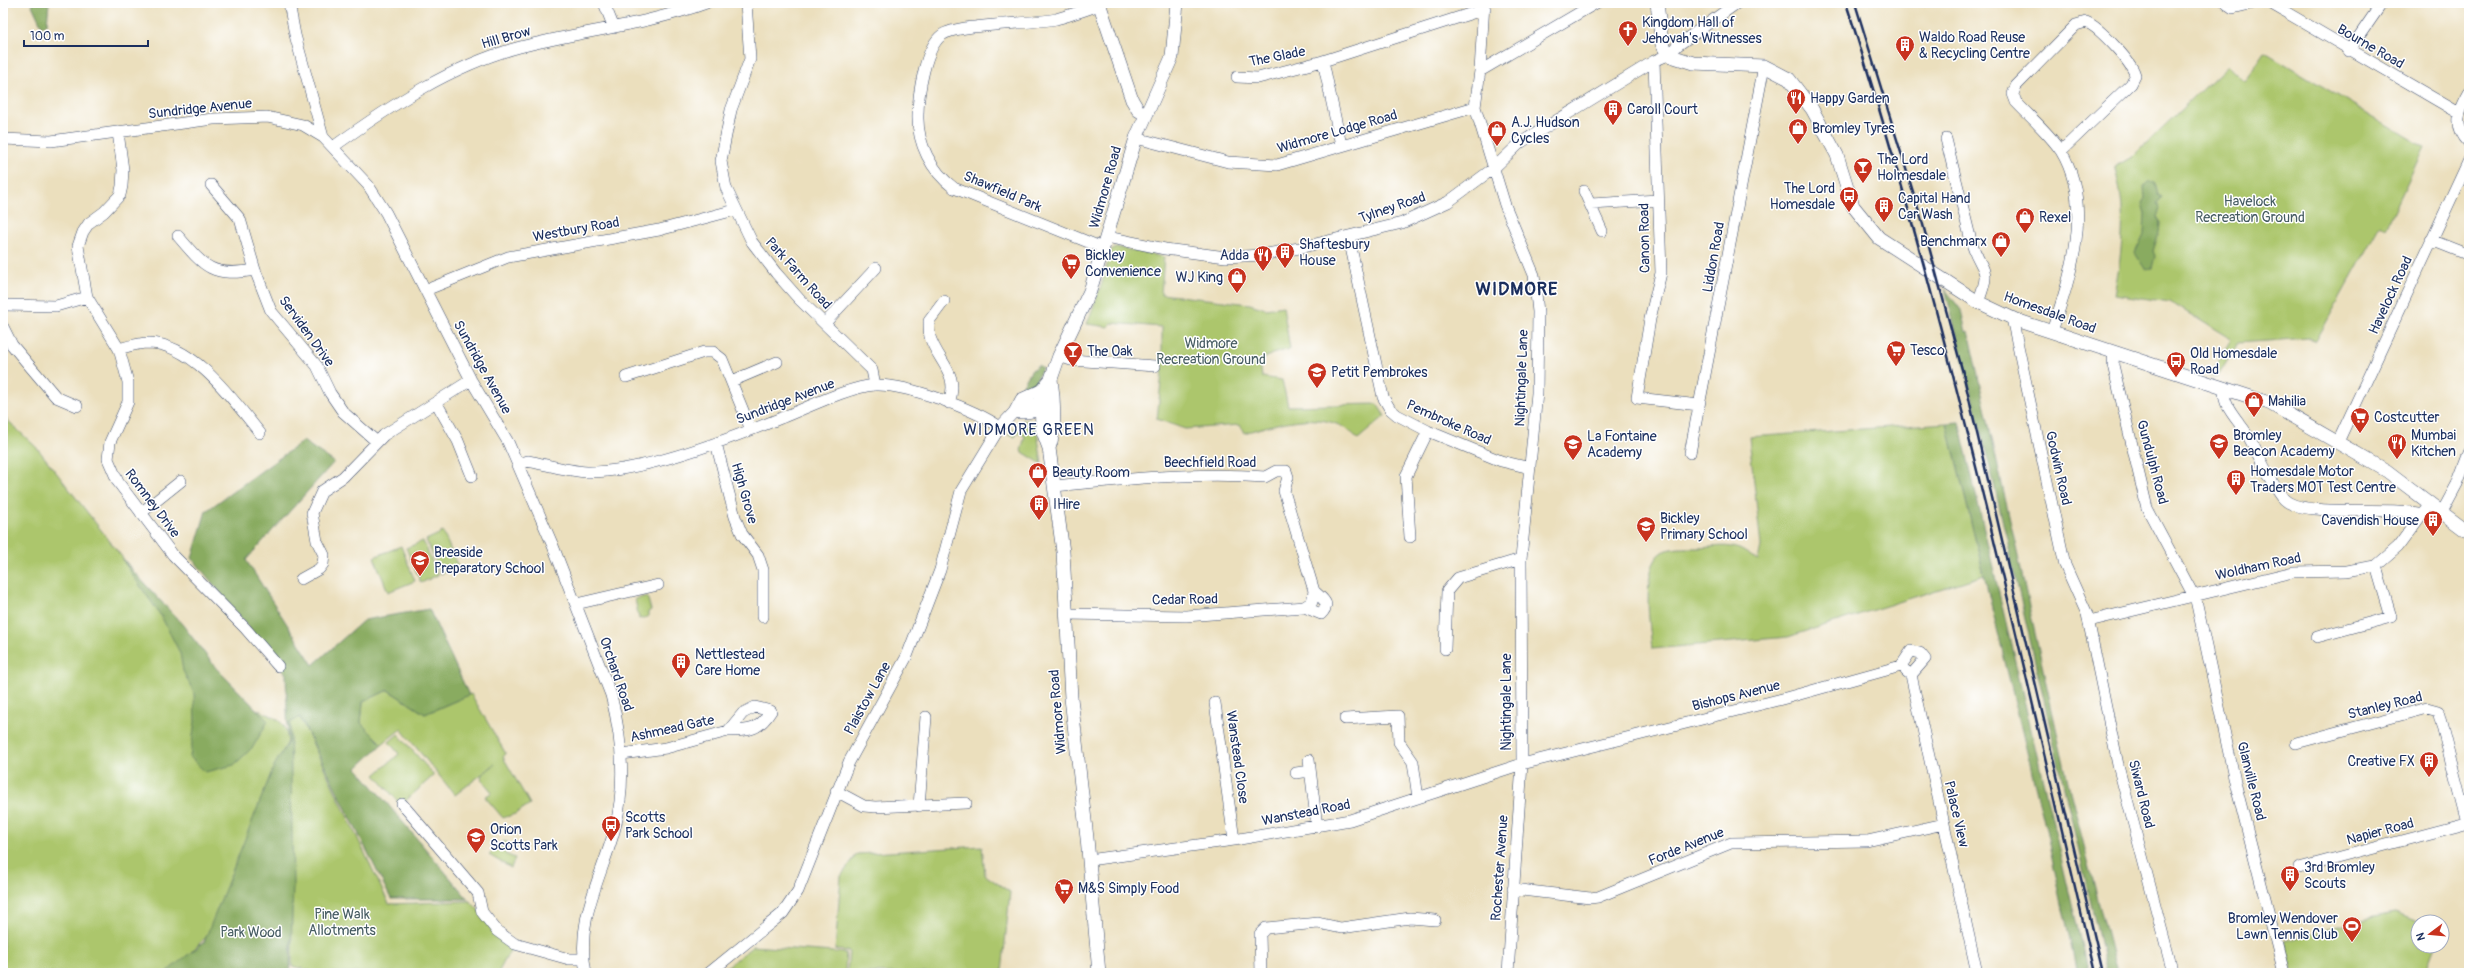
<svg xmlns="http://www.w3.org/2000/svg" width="2472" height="976" viewBox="0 0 2472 976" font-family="Pangolin,sans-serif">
<rect width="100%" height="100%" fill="#fff"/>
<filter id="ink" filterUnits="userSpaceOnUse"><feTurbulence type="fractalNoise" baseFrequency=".025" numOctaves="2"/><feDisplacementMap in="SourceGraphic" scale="8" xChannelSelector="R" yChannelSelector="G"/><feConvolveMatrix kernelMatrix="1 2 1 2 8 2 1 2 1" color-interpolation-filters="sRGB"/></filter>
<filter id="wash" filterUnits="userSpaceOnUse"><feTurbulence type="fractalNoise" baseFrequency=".012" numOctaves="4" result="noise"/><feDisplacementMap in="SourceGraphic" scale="16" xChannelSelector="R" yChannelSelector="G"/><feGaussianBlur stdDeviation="0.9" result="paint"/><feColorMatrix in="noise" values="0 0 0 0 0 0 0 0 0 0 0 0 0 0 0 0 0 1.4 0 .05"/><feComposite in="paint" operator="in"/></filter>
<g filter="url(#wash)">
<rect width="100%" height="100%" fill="#ebdfbd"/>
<path fill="#acc66c" stroke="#647a65" d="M2265 52 2424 147 2386 228 2380 225 2316 341 2309 338 2238 343 2217 378 2210 376 2231 339 2170 302 2114 294C2122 253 2128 208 2114 167L2132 157 2227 65 2244 82Z
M1116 247 1164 257 1161 294 1250 304 1266 309 1283 306 1290 349 1272 354 1260 361 1262 377 1282 380 1288 406 1377 404 1385 416 1358 439C1329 406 1279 423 1244 433L1240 425 1185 429 1157 419 1162 372V327L1111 323 1109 327 1087 324 1102 283 1111 250Z
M3 416 38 449 235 702C249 707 276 714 284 726 287 730 287 737 288 742L217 926 170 973H3Z
M1022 420 1033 421 1036 425 1042 464 1021 451 1025 436 1018 433 1015 437 1008 435Z
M1947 423 1984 575 1788 637 1652 649C1650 627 1640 566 1663 552 1672 547 1686 548 1696 548 1709 548 1724 544 1736 548 1744 550 1751 557 1758 560L1761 546 1749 437Z
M443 532 458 567 441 574 426 540Z
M423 541 438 575 421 583 406 548Z
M401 546 415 581 388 592 374 557Z
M647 596 651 610 648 612V617L639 619 635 599Z
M388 690 425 714 471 694 506 754 503 757 530 804 515 814 503 818 485 797 492 792 481 779 482 775 495 764 455 795 401 729 382 744 361 723 363 702Z
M300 717 389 904 470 901 513 945 498 973H317L292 966 290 723Z
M398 734 434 775 401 805 375 775 399 754 389 742Z
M504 841 509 843 505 854 515 858 511 868 489 855Z
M982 846 985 875 1010 892 1002 973H847L849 951 835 950 841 876 857 854Z
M2395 913 2418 922V946H2436L2426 973H2293L2285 941 2369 918Z
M753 946 846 953 845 973H719Z"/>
<path fill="#89ab60" stroke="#526d5f" d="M31 3H49L47 24 42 27Z
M2149 182 2155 183 2158 195 2162 197 2158 204 2161 208 2158 217 2160 223 2159 233 2153 251 2155 256 2152 268 2145 269 2135 253 2144 234 2145 214 2142 203 2145 198 2144 186Z
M1945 289 1961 310 1966 332 1968 331 2070 791 2117 973H2107L1993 480Z
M1038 365 1042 368 1035 383 1018 393 1031 371Z
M1959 422 2088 973H2077L2045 826 1947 423Z
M303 441 334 462 246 560 313 665 364 620 429 609 469 695 425 714 388 690 363 702 361 723 382 744 357 768 468 899H391L300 717 290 723 293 885 290 973H165L204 942 274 766 288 742 286 674 192 558 206 511Z
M121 558 182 624 216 668 268 721 253 747 234 765 205 772 190 757 195 722 194 693 183 671 180 653 161 616Z"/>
</g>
<g filter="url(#ink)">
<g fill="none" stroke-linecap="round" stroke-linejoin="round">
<defs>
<path id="minor" d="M289 3 295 35 323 137
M604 3 614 28
M746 3 750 59 731 110 721 161 726 188 752 242 776 273 799 299 872 370 875 385
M1484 3 1480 71 1475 107 1505 205 1534 275 1538 312 1537 393 1521 559 1522 764 1508 973
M2226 3 2233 8 2254 3
M2270 3 2459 113
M1099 5C1085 10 1071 15 1056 19 1032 24 957 24 942 35 925 47 918 95 918 115 917 143 931 171 954 188L1103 248
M2349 51 2382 3
M1654 61 1661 273 1650 319 1637 398 1699 405
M1480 71 1596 3
M1237 77 1258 78 1323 61
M2469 93C2458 112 2453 126 2469 143
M118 132 123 170 122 186 120 195 104 212 89 223 83 232 78 246 87 297 119 349 128 382V402L110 442 108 459 118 482 173 555 245 628 278 666
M1136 138 1228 162 1277 165 1475 107
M3 139 51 141 213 119 267 117 303 125 323 137 368 185 386 213 471 380 508 442 553 546 611 695C622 738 626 785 615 828 602 877 575 919 586 973
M1946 139 1971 241C1981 274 1993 265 1978 302
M1341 145 1323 61 1485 9
M333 147C390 106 452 65 520 47 582 31 646 25 706 3
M211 185 240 219 255 270 271 311 317 366 330 393 343 412 377 442
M1584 191 1602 231
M1591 204 1658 200
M178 236C205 268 212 277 255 270
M1107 237 1165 249 1226 257 1262 255 1299 248 1402 223 1448 202 1494 168 1520 143 1654 61 1668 55 1678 45 1737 3
M1349 238 1383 397 1390 409 1397 415 1428 431 1501 461 1530 468
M2431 240 2469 255
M426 290 508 257 659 230 735 210
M944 301 929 321C929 326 929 332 930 337 938 362 960 373 949 403
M3 305 56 306 87 297
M2012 318 2065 565 2087 614 2118 765 2173 973
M825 323 876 268
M3 327 12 345 56 397 77 406
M2052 331C2071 276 2094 206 2061 151 2049 133 2030 117 2016 102L2013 94 2016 86 2076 25 2086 22C2098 26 2135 65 2135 76L2131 84 2061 151
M119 349C129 346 138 343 149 343 194 344 234 401 260 433
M2114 352 2113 365 2147 508 2196 600 2236 786 2284 973
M1059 356 1071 360 1155 366
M626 377 704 352H713L722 359 751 430
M732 381 777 362
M2225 388C2220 404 2239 421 2247 434 2259 454 2268 479 2283 498 2299 519 2392 505 2423 514
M436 402 458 441 472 476
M1018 406 1033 404 1042 410
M1014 412C1028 416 1036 409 1048 410
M2338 442 2469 160
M716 443 735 517 742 534 758 555 763 570V617
M1690 453 1764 66
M519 464 528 461C548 465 567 471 587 472 642 473 730 439 781 418 807 408 848 387 875 385 907 384 974 409 1000 427
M1055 486C1125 479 1195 472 1265 477L1276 471H1286L1288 477 1284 491 1314 591 1312 602 1304 607 1186 616 1067 614
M2442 512 2457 484 2469 453
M141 513 181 481
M1410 537 1406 476 1428 431
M301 579 319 569 323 564 324 555 317 541 312 513 322 491 343 477 384 435 471 380
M576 604 658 585
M1304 607 1321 614C1332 603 1322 599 1314 591
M2089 621 2293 572 2346 571 2376 566 2398 547 2430 503
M2317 637 2391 617 2376 566
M1445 649 1447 591 1458 578 1521 559
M1906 671 1911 675 1977 973
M1215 703 1234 840
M1345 719 1398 716 1399 742 1413 762 1418 798
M2296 743 2427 708 2438 711 2467 823
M622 754 666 748 728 731 743 713 755 707 771 711C759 730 750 731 728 731
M1309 760 1317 827
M1296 773 1310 771
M836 791 864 806 875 807 966 803
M402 804 478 893 482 912 497 931 515 944 569 959H584
M919 806 926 717
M1089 860 1234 840 1350 820 1522 764 1782 699 1901 666 1911 651 1920 653 1925 659 1911 675
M2299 868 2469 823
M1513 889 1590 898 1598 897 1731 843 1867 841 1944 824
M709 973 783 913 798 891 849 762 907 656 940 570 961 491 1000 427 1014 412 1021 399 1043 389
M1261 973 1260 934 1266 928 1318 923 1341 928 1410 918 1435 920"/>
<path id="major" d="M1099 3 1132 100 1138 110 1146 115
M1657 3 1662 44 1668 55 1693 63 1764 66 1789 79 1812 109 1837 155 1853 206 1879 238 1978 302 2016 320 2269 403 2387 471 2469 533
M1049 448C1056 431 1054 398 1051 379
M1099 973 1087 838 1071 698 1063 552 1049 448 1042 429 1041 399 1043 389 1051 379 1059 356 1090 291 1136 138 1172 57 1177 3"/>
</defs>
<use href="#minor" stroke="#3a496c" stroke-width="12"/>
<use href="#major" stroke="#3a496c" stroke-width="14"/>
<use href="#minor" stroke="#fff" stroke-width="11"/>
<use href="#major" stroke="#fff" stroke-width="13"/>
<path stroke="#1b2f5e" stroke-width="2.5" d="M1846 3C1949 321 2019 648 2095 973
M1855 3 1922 221 1963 373 2103 973"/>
</g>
</g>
<defs>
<symbol id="church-pin" viewBox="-11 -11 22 30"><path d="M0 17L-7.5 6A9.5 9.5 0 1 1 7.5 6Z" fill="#c8321e" stroke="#fff"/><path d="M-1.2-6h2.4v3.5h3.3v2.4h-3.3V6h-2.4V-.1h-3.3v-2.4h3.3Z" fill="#fff"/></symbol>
<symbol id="building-pin" viewBox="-11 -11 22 30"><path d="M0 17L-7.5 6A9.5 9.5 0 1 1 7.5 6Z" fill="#c8321e" stroke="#fff"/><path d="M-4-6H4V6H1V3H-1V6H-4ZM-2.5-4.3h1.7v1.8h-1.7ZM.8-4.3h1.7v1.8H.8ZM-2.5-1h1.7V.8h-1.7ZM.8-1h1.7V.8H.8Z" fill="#fff"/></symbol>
<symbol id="restaurant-pin" viewBox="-11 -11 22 30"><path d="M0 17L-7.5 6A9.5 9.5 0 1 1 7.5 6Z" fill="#c8321e" stroke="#fff"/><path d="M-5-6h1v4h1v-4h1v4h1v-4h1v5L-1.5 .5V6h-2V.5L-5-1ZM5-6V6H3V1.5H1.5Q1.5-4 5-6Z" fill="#fff"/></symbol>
<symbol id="shop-pin" viewBox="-11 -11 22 30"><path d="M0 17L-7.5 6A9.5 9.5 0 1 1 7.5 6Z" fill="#c8321e" stroke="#fff"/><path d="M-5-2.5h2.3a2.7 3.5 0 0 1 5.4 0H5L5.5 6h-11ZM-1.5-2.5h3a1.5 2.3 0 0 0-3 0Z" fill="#fff"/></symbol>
<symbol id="bar-pin" viewBox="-11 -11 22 30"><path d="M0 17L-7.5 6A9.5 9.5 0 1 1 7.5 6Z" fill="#c8321e" stroke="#fff"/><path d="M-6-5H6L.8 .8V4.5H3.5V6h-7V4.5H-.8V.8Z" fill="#fff"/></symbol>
<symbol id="bus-pin" viewBox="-11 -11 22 30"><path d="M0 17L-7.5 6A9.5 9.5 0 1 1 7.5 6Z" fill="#c8321e" stroke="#fff"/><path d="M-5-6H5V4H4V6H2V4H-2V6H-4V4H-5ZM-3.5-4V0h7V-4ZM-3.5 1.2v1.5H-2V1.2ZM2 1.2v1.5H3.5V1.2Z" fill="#fff"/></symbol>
<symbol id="supermarket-pin" viewBox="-11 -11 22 30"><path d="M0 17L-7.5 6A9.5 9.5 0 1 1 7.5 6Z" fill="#c8321e" stroke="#fff"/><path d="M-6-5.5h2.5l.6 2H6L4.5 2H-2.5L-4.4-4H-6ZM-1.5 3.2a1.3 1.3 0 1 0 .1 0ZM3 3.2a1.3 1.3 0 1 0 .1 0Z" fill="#fff"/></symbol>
<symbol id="school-pin" viewBox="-11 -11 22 30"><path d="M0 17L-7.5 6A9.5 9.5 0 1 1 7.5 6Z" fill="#c8321e" stroke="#fff"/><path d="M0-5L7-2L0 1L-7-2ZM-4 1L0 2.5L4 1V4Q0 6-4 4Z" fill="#fff"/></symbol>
<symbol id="stadium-pin" viewBox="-11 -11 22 30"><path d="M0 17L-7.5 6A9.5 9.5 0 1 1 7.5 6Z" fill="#c8321e" stroke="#fff"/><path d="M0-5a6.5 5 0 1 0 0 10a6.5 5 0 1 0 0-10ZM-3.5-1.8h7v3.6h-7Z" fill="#fff"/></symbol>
</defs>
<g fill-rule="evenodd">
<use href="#church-pin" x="1617" y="19" width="22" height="30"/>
<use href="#building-pin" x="1894" y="34" width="22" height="30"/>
<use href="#restaurant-pin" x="1785" y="87" width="22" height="30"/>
<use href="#building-pin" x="1602" y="98" width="22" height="30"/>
<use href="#shop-pin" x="1787" y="117" width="22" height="30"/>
<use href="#shop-pin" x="1486" y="119" width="22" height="30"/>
<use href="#bar-pin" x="1852" y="156" width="22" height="30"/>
<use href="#bus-pin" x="1838" y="185" width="22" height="30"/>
<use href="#building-pin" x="1873" y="195" width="22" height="30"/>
<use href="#shop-pin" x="2014" y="206" width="22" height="30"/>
<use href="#shop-pin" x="1990" y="230" width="22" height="30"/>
<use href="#building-pin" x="1274" y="241" width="22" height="30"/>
<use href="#restaurant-pin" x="1252" y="244" width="22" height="30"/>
<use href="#supermarket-pin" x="1060" y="252" width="22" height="30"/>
<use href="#shop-pin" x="1226" y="266" width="22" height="30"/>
<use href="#supermarket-pin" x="1885" y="339" width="22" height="30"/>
<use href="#bar-pin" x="1062" y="340" width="22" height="30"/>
<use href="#bus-pin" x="2165" y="350" width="22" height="30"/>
<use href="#school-pin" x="1306" y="361" width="22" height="30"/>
<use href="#shop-pin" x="2243" y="390" width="22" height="30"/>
<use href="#supermarket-pin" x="2349" y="406" width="22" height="30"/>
<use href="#school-pin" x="2208" y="432" width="22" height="30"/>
<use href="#restaurant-pin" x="2386" y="432" width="22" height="30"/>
<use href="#school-pin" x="1562" y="433" width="22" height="30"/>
<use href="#shop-pin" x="1027" y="461" width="22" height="30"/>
<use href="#building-pin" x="2225" y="468" width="22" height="30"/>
<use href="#building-pin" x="1028" y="493" width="22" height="30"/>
<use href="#building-pin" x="2422" y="509" width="22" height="30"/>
<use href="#school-pin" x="1635" y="515" width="22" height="30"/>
<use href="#school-pin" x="409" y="549" width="22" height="30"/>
<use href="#building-pin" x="670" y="651" width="22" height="30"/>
<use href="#building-pin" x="2418" y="750" width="22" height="30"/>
<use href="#bus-pin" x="600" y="814" width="22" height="30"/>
<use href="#school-pin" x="465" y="826" width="22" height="30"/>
<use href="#building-pin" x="2279" y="864" width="22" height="30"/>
<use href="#supermarket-pin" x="1053" y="877" width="22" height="30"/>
<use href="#stadium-pin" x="2341" y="915" width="22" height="30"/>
</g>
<g text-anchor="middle" stroke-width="3" stroke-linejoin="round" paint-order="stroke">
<g font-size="14" fill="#1b2f5e" stroke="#fff" text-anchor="start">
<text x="1642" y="27">Kingdom Hall of<tspan x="1642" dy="16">Jehovah's Witnesses</tspan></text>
<text x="1919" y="42">Waldo Road Reuse<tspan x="1919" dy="16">&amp; Recycling Centre</tspan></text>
<text x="1810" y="103">Happy Garden</text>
<text x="1627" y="114">Caroll Court</text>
<text x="1511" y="127">A.J. Hudson<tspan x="1511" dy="16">Cycles</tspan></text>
<text x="1812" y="133">Bromley Tyres</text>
<text x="1877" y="164">The Lord<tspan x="1877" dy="16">Holmesdale</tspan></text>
<text x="1835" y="193" text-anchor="end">The Lord<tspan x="1835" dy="16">Homesdale</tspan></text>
<text x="1898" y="203">Capital Hand<tspan x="1898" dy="16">Car Wash</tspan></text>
<text x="2039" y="222">Rexel</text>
<text x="1987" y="246" text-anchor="end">Benchmarx</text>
<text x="1299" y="249">Shaftesbury<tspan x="1299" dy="16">House</tspan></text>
<text x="1085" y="260">Bickley<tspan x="1085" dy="16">Convenience</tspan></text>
<text x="1249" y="260" text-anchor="end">Adda</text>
<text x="1223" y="282" text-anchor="end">WJ King</text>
<text x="1910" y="355">Tesco</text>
<text x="1087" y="356">The Oak</text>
<text x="2190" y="358">Old Homesdale<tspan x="2190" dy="16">Road</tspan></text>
<text x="1331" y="377">Petit Pembrokes</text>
<text x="2268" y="406">Mahilia</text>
<text x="2374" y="422">Costcutter</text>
<text x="2233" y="440">Bromley<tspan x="2233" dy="16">Beacon Academy</tspan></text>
<text x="2411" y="440">Mumbai<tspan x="2411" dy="16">Kitchen</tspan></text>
<text x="1587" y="441">La Fontaine<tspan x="1587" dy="16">Academy</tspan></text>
<text x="2250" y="476">Homesdale Motor<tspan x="2250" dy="16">Traders MOT Test Centre</tspan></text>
<text x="1052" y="477">Beauty Room</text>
<text x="1053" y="509">IHire</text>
<text x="1660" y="523">Bickley<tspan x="1660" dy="16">Primary School</tspan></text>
<text x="2419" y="525" text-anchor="end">Cavendish House</text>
<text x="434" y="557">Breaside<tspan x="434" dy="16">Preparatory School</tspan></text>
<text x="695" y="659">Nettlestead<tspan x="695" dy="16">Care Home</tspan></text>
<text x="2415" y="766" text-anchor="end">Creative FX</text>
<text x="625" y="822">Scotts<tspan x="625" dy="16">Park School</tspan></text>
<text x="490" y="834">Orion<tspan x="490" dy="16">Scotts Park</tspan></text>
<text x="2304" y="872">3rd Bromley<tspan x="2304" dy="16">Scouts</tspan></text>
<text x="1078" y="893">M&amp;S Simply Food</text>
<text x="2338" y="923" text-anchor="end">Bromley Wendover<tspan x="2338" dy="16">Lawn Tennis Club</tspan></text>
</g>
<g font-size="14" fill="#1b2f5e" stroke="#fff">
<text transform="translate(506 37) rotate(-16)" y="5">Hill Brow</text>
<text transform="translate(2371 46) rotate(30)" y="5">Bourne Road</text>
<text transform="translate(1277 56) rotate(-11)" y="5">The Glade</text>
<text transform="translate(200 108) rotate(-6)" y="5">Sundridge Avenue</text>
<text transform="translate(1337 131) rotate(-16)" y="5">Widmore Lodge Road</text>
<text transform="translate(1105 187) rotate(-74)" y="5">Widmore Road</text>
<text transform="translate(1003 191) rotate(23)" y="5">Shawfield Park</text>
<text transform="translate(1392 207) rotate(-19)" y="5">Tylney Road</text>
<text transform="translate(576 229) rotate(-10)" y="5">Westbury Road</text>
<text transform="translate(1644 238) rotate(-91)" y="5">Canon Road</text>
<text transform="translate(1713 257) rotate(-80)" y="5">Liddon Road</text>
<text transform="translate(799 273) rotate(48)" y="5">Park Farm Road</text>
<text transform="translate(2390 295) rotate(-65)" y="5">Havelock Road</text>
<text transform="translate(2050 312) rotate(20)" y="5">Homesdale Road</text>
<text transform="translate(307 331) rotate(54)" y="5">Serviden Drive</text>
<text transform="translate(483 367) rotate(61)" y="5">Sundridge Avenue</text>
<text transform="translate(1521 378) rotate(-88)" y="5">Nightingale Lane</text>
<text transform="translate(785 401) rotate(-21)" y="5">Sundridge Avenue</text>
<text transform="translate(1449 422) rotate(24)" y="5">Pembroke Road</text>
<text x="1210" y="467">Beechfield Road</text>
<text transform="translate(2153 462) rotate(75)" y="5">Gundulph Road</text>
<text transform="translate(2059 468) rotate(77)" y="5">Godwin Road</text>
<text transform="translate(745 493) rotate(74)" y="5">High Grove</text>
<text transform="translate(153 503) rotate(53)" y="5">Romney Drive</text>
<text transform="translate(2258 566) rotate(-12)" y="5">Woldham Road</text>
<text transform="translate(1185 599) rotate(-1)" y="5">Cedar Road</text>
<text transform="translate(617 674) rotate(71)" y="5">Orchard Road</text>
<text transform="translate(1736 695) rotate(-14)" y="5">Bishops Avenue</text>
<text transform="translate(867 698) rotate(-61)" y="5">Plaistow Lane</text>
<text transform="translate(1506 702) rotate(-90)" y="5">Nightingale Lane</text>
<text transform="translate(2385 705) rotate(-14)" y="5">Stanley Road</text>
<text transform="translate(1057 712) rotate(-95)" y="5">Widmore Road</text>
<text transform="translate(672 728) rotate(-12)" y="5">Ashmead Gate</text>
<text transform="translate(1238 757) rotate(82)" y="5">Wanstead Close</text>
<text transform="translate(2252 781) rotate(76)" y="5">Glanville Road</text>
<text transform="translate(2142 794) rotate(76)" y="5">Siward Road</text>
<text transform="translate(1306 812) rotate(-11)" y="5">Wanstead Road</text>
<text transform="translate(1957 814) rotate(77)" y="5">Palace View</text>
<text transform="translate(2380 831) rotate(-15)" y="5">Napier Road</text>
<text transform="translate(1686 846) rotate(-22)" y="5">Forde Avenue</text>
<text transform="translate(1499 868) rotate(-86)" y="5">Rochester Avenue</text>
</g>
<g font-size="14" fill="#465c62" stroke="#fff">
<text x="2250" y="206">Havelock<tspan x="2250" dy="16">Recreation Ground</tspan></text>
<text x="1211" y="348">Widmore<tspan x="1211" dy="16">Recreation Ground</tspan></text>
<text x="342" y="919">Pine Walk<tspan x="342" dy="16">Allotments</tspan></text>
<text x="251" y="937">Park Wood</text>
</g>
<g font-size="16" letter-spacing="1" fill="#1b2f5e" stroke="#fff">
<text x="1029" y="435">WIDMORE GREEN</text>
</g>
<g font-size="18" font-weight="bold" letter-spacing="1" fill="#1b2f5e" stroke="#fff">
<text x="1517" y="295">WIDMORE</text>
</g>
</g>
<rect width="2472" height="976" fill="none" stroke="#fff" stroke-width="16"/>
<g transform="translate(2430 934) rotate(254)"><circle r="19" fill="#ffffff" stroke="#a4acbf"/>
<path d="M0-3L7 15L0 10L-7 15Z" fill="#c8321e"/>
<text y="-6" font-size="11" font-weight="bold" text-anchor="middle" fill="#1b2f5e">N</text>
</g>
<path d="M24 40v6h124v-6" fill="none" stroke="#1b2f5e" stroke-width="2"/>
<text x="30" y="40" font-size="12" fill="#1b2f5e" stroke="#ffffff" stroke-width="3" paint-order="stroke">100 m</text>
</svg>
